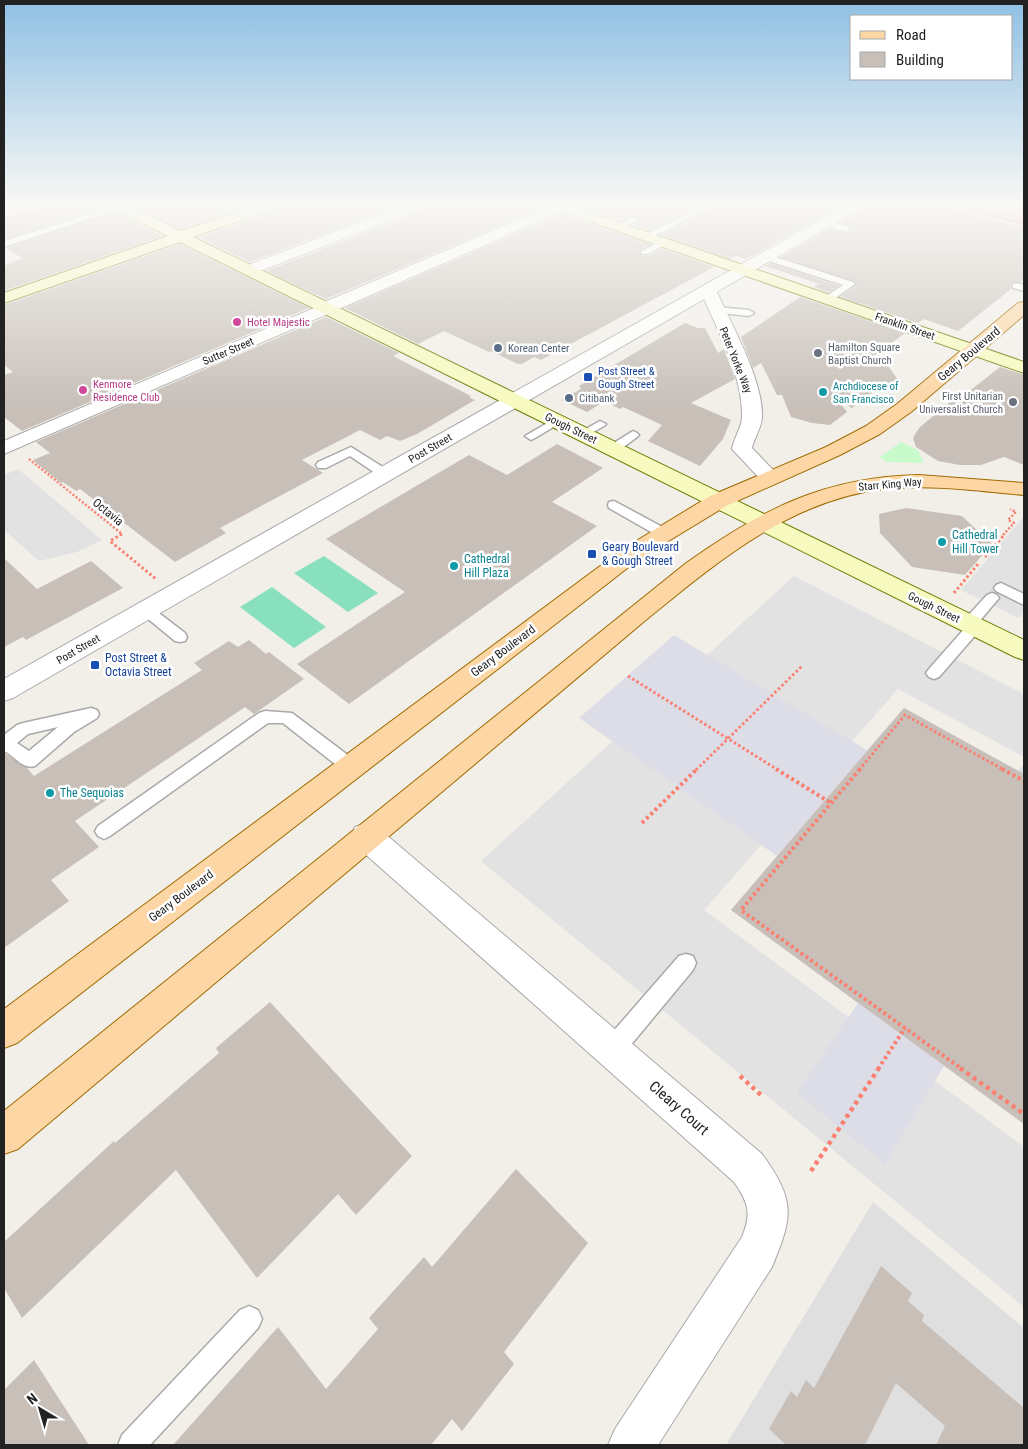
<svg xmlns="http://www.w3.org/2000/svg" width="1028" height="1449" viewBox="0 0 1028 1449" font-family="'Roboto Condensed',sans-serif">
<rect width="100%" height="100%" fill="#f2efe9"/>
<path fill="#e0dfdf" d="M873 1202 1024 1328V1445H726Z"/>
<path fill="#c8facc" d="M901 442 918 450 924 463 886 462 880 457Z"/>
<path fill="#88e0be" d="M324 556 378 593 348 612 294 573Z
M272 587 326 627 294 648 240 607Z"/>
<path fill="#e2e2e2" d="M18 469 102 540 77 552 39 561 4 530V475Z
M1024 516V612L1019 618 961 590Z
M794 576 1024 694V757L898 689 704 910 1024 1147V1307L481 861Z"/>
<path fill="#dddde8" d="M674 635 867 750 904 708 1018 771 1024 764V785L908 721 750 909 1024 1105V1124L944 1066 885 1164 797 1093 858 1003 731 910 777 856 579 718Z"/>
<path fill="#c7bfb8" d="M46 206H109L4 239V218Z
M132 206H251L181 229Z
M278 206H398L250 262 198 237 275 211Z
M424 206H547L326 299 266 271 421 211Z
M577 206H699L649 231 633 225 640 221V217L631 215 621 221Z
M715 206H820L832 211 746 259 736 256 730 259 661 235Z
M864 206H942L1024 228V279L1020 282 1011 283V289L958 331 924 319 918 323 840 297 856 286 854 281 781 257 829 229 847 234 852 229 851 226 840 222 861 211Z
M115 212 163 236 4 291V266L22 258 6 248Z
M561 214 650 244 639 251 642 256H649L662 249 714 267 541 360 534 357 522 364H518L491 351 489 352 444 331 418 344 345 308Z
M180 244 309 308 22 431 4 417V375L13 372 4 365V305Z
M770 263 839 286 828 292 814 287 819 284 765 266Z
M800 297 905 333 871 358 887 364 900 383H884L852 408 837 399 847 412 830 425 812 423 791 417 782 395H777L761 363 753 368 741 337Z
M326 317 399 353 393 356 471 396 469 397 475 400 417 434 400 441 387 436 380 440 360 430 302 460 323 473 220 528 226 533 175 562 80 489 76 491 63 482 61 483 33 460 50 453 36 442Z
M685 323 698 328H705L718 353 724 349 735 379 691 403 731 420 723 439 700 466 648 441 662 425 623 407 620 409 605 401 587 412 562 400 581 389 579 386Z
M1000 367 1024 375V465L1004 457 981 465H960L938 461 916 447 913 438 919 428 963 391 967 393Z
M557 444 603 468 552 502 597 526 349 704 297 664 405 592 326 539 469 455 507 475Z
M906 508 962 516 992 544 965 575 912 567 880 533 879 514Z
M4 558 37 589 91 561 123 588 26 640 23 637 4 647Z
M249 640 266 654 269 652 304 679 254 714 245 707 75 821 99 847 51 880 69 901 4 948V753L27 768 34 776 202 670 194 663 229 641 238 647Z
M904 708 1024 774V1124L731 910Z
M270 1002 412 1156 356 1215 338 1194 257 1278 176 1170 22 1318 4 1288V1242L114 1141 115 1143 219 1053 216 1048Z
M516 1169 588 1243 504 1352 514 1364 462 1431 452 1419 431 1445H173L278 1327 326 1389 378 1329 369 1318 424 1257 432 1267Z
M881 1266 912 1293 908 1301 924 1315 922 1321 1024 1408V1445H936L945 1426 896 1383 865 1445H786L769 1429 791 1391 797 1397 806 1380 814 1388Z
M34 1360 89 1445H4V1390Z"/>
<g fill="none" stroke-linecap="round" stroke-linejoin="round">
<defs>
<path id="service" d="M116 206H128L4 247V241Z
M703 206H713L650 238 643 236Z
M822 206H834L849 212 845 214Z
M986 206H999L1024 212V216Z
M632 217 639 219 622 229 615 227Z
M826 220 849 227 850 229 846 232 823 225 822 223Z
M663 239 667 242 666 244 648 254H642L641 252Z
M766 254 853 282 855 284 831 301H825V297L843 285 763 259V255Z
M1016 283 1024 285V291L1013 288V284Z
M716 307 749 310 754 313 749 316 713 312 711 310Z
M556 418 562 421 560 423 535 438 531 440 525 436Z
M600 421 606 424 604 426 583 438 577 434Z
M633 431 637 433 639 435 637 437 617 452H609L607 449 609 446Z
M351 447 389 471 391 474 389 477H381L350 456 326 468H318L316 465 318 462Z
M614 501 668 530 670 533 663 537 658 536 609 508 608 505 609 502Z
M1001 583 1024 594V605L996 591 994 588 996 585Z
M992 593 997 595 999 598 978 623 981 627 979 631 939 677 934 679 929 677 926 673 929 669 965 628 962 624 964 620 987 595Z
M146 605 151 607 185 633 187 637 185 641 180 642 175 641 141 613 139 610 141 607Z
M91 708 97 710 99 714 97 718 74 732 35 766C22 770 15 756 4 751V735L17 725 23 723ZM58 727 29 751 17 743 28 734Z
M265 711 292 713 357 762 359 767 357 772 351 774 345 772 283 723H268L110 836 104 839 98 836 95 831 98 826 259 713Z
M686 954 693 956 696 963 693 970 620 1058 612 1061 604 1058 601 1050 604 1042 679 956Z
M249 1306 258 1310 262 1319 258 1328 150 1445H118L122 1435 240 1310Z"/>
<path id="minor" d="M403 206H422L420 209 255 273H243L241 270 243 267Z
M551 206H569L567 209 332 312H320L318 308 320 304Z
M708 285 714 287 716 290C731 324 764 381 762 418 761 429 754 438 752 448L777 474 781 478 777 482 770 484 763 482 732 449C734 437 742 428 742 416 743 375 716 327 700 290L702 287Z
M366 823 377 827 762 1154C796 1201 793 1216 772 1267L658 1445H608L615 1429 742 1237C752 1213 748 1202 734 1182L355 845 351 836 355 827Z"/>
<path id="tertiary" d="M845 206H862L860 209 13 698 4 701V679Z
M326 303 332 304 334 308 332 312 4 454V441Z"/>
<path id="secondary" d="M111 206H128L181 231 256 206H276L274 209 193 237 1024 640V660L1015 657 180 242 4 303V293L168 236 113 209Z
M552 206H572L1024 362V373L554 209Z"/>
<path id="primary" d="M1024 302V315L911 412 880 434 840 455 726 506 639 559 17 1043 4 1048V1009L623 549 710 496 826 447 866 426 897 404 1018 303Z
M919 475 1024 483V495C977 491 931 484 884 489 790 500 717 562 647 619L18 1149 4 1154V1111L685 564C761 510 823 477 919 475Z"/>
<path id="trunk" d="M964 206H986L1024 216V224L966 209Z"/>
</defs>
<use href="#service" stroke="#a9a9a9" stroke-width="3"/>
<use href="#minor" stroke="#a9a9a9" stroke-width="2"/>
<use href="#tertiary" stroke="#a9a9a9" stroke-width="2"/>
<use href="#secondary" stroke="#707d05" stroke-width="2"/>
<use href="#primary" stroke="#a06b00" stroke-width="2"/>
<use href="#trunk" stroke="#dc2a67" stroke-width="2"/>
<path stroke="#fa8072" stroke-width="2" stroke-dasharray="1 1" stroke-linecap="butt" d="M745 206H747"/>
<path stroke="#fa8072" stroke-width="2.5" stroke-dasharray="2 2" stroke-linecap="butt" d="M29 459 122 534 120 535
M1003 535 1014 523 1008 520 1016 512 1010 509"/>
<path stroke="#fa8072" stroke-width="3" stroke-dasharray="2.5 2.5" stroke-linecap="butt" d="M122 534 110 541 156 579
M985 557 1005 534
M954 593 978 564
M628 676 778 770
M696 770 802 666
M859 770 905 715 1004 770"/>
<path stroke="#fa8072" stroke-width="4" stroke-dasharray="3 3" stroke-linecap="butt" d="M776 769 831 803
M860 769 741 910 962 1069
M1002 769 1024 781
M642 823 697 769
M878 1069 905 1028"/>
<path stroke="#fa8072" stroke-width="4.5" stroke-dasharray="4 4" stroke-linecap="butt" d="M960 1068 1024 1114
M740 1076 761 1095
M811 1171 879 1068"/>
<use href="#service" fill="#fff" fill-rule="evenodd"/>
<use href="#minor" fill="#fff" fill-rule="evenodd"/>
<use href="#tertiary" fill="#fff" fill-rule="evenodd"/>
<use href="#secondary" fill="#f7fabf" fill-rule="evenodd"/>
<use href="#primary" fill="#fcd6a4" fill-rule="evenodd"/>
<use href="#trunk" fill="#f2b4a3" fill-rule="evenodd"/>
</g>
<linearGradient id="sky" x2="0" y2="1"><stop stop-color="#8fc0e4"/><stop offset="0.5" stop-color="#f9f8f5"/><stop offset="1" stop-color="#f9f8f5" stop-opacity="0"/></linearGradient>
<rect width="1028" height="409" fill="url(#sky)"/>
<g fill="#d1479c" stroke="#fff" stroke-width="2">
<circle cx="237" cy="322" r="5"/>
<circle cx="83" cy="390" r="5"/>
</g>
<g fill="#5c6f8a" stroke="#fff" stroke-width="2">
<circle cx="498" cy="348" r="5"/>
<circle cx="569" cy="398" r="5"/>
</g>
<g fill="#6b7280" stroke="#fff" stroke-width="2">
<circle cx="818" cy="353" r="5"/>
<circle cx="1013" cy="402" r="5"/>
</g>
<g fill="#1a4fb4" stroke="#fff" stroke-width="2">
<rect x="583" y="372" width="10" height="10" rx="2.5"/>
<rect x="587" y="549" width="10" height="10" rx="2.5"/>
<rect x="90" y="660" width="10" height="10" rx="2.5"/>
</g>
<g fill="#0f9aa8" stroke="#fff" stroke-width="2">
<circle cx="823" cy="392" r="5"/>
<circle cx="942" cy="542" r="5"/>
<circle cx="454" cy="566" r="5"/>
<circle cx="50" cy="793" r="5"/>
</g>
<g text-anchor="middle" stroke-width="5" stroke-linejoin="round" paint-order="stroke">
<g font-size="11" fill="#b23c85" stroke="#fff" text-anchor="start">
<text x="247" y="326">Hotel Majestic</text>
<text x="93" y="388">Kenmore<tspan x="93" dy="13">Residence Club</tspan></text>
</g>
<g font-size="11" fill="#222" stroke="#fff">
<text transform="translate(905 326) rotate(19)" y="4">Franklin Street</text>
<text transform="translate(228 351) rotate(-23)" y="4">Sutter Street</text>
<text transform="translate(736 360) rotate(68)" y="4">Peter Yorke Way</text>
<text transform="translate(571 428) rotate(26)" y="4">Gough Street</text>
<text transform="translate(430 448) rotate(-30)" y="4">Post Street</text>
<text transform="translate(890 484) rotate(-5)" y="4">Starr King Way</text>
<text transform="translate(934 607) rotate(26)" y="4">Gough Street</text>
<text transform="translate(78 649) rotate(-30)" y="4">Post Street</text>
</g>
<g font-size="11" fill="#5b616d" stroke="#fff" text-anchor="start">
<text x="828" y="351">Hamilton Square<tspan x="828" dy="13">Baptist Church</tspan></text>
<text x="1003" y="400" text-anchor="end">First Unitarian<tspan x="1003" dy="13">Universalist Church</tspan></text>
</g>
<g font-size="11" fill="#4e5e75" stroke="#fff" text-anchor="start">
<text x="508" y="352">Korean Center</text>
<text x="579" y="402">Citibank</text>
</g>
<g font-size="11" fill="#164399" stroke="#fff" text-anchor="start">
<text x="598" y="375">Post Street &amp;<tspan x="598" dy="13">Gough Street</tspan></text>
</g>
<g font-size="11" fill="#0d838f" stroke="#fff" text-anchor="start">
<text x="833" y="390">Archdiocese of<tspan x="833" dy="13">San Francisco</tspan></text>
</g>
<g font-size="12" fill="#222" stroke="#fff">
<text transform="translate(969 354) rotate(-40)" y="4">Geary Boulevard</text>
<text transform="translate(108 512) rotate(39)" y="4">Octavia</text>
<text transform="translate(503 651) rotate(-37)" y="4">Geary Boulevard</text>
<text transform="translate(181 896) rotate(-37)" y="4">Geary Boulevard</text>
</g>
<g font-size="12" fill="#0d838f" stroke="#fff" text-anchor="start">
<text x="952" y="539">Cathedral<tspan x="952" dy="14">Hill Tower</tspan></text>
<text x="464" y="563">Cathedral<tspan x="464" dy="14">Hill Plaza</tspan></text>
<text x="60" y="797">The Sequoias</text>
</g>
<g font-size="12" fill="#164399" stroke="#fff" text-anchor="start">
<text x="602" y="551">Geary Boulevard<tspan x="602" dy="14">&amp; Gough Street</tspan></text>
<text x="105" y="662">Post Street &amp;<tspan x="105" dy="14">Octavia Street</tspan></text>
</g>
<g font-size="15" fill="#222" stroke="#fff">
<text transform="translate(679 1108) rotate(41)" y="5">Cleary Court</text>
</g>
</g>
<rect width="1028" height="1449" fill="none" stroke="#222222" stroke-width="10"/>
<rect x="850" y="15" width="162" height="65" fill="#ffffff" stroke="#a7a7a7"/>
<rect x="860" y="31" width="25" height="8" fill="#fcd6a4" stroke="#a7a7a7"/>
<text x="896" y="40" font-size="15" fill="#222222">Road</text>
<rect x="860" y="52" width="25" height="15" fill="#c7bfb8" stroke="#a7a7a7"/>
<text x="896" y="65" font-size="15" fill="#222222">Building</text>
<g transform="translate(40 1409) rotate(322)" stroke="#ffffff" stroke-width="4" paint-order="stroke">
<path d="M0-4L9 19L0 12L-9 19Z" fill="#222222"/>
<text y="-8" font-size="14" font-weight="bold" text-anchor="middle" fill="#222222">N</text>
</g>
</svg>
